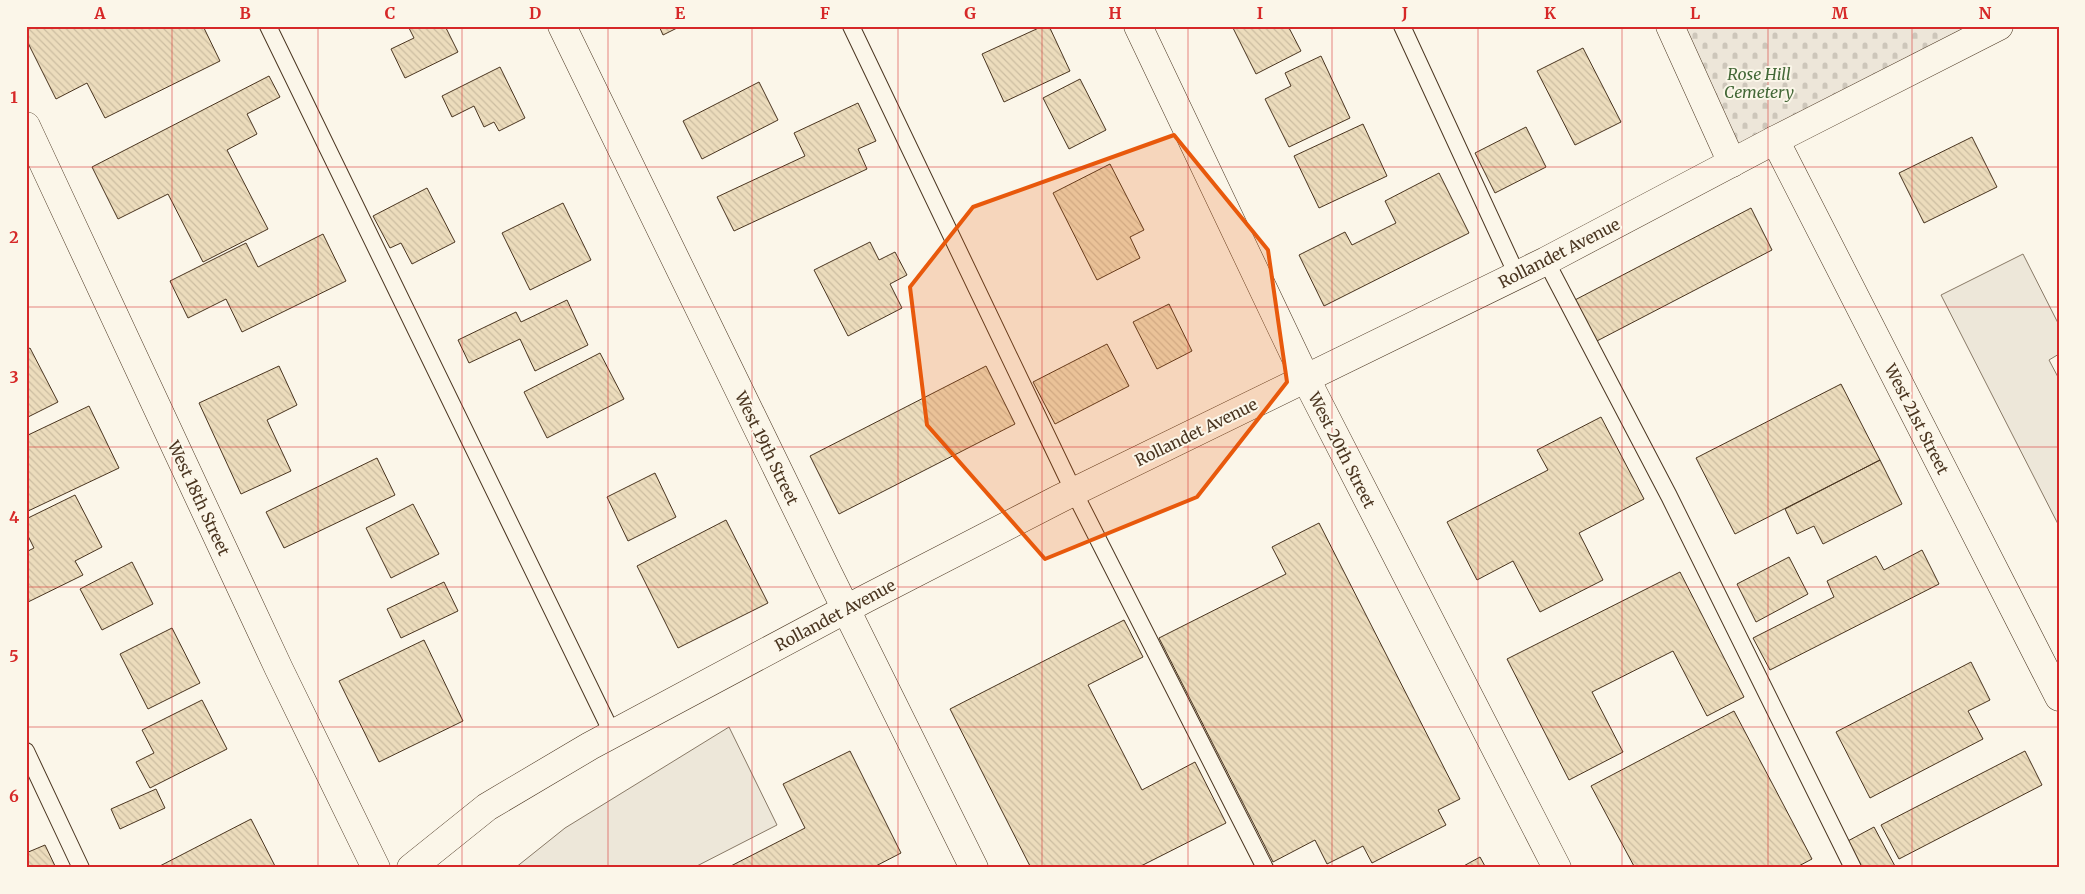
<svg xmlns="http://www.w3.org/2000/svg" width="2085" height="894" viewBox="0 0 2085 894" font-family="Merriweather,serif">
<defs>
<pattern id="cemetery-stones" width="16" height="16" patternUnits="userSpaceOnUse" patternTransform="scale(1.25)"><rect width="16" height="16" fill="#ede6d9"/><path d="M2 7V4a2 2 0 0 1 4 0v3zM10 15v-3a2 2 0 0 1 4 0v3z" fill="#cdc6ba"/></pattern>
<pattern id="building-back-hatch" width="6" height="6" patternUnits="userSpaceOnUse" patternTransform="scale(1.25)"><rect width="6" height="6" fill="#ecdcbc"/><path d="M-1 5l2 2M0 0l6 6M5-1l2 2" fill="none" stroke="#ccbda1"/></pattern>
</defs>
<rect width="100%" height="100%" fill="#fbf6e9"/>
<path fill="url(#cemetery-stones)" stroke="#887966" d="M1670 26H1999L1732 163Z"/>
<path fill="#ede7d9" stroke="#887966" d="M2023 254 2059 325V354L2049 360 2059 379V526L1941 295Z
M729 727 777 825 693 868H515L565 828Z"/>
<path fill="url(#building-back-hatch)" stroke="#4a3520" d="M26 26H203L220 61 105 118 87 83 56 99 26 39Z
M408 26H445L458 52 405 78 391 49 414 38Z
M659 26H681L663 35Z
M1043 26H1049L1070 71 1004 102 982 54Z
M1232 26H1288L1301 51 1256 74Z
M1583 48 1621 122 1575 145 1537 71Z
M1321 56 1350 118 1289 147 1265 99 1291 86 1285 73Z
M500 67 525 118 499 131 494 122 484 127 474 106 452 117 442 96Z
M269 76 280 97 247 114 257 134 227 150 268 229 203 262 168 194 118 219 92 167Z
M1080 79 1106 130 1069 149 1043 98Z
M759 82 778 120 702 159 683 121Z
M858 103 876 141 858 149 867 169 734 231 717 197 805 156 794 133Z
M1363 124 1387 176 1319 208 1294 156Z
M1526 127 1546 167 1495 193 1475 153Z
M1972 137 1997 187 1924 223 1899 173Z
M1110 164 1144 230 1130 237 1140 258 1097 280 1053 193Z
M1439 173 1469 233 1324 306 1299 255 1345 232 1352 245 1396 223 1385 201Z
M427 188 455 242 412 264 401 243 390 248 373 216Z
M563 203 591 260 530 290 502 233Z
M1751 208 1772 250 1595 342 1573 301Z
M323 234 346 281 242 332 226 299 188 318 170 281 246 243 258 267Z
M870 242 879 260 895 252 907 275 890 284 902 308 848 336 814 270Z
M567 300 588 345 535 371 520 339 469 363 458 340 516 312 521 322Z
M1169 304 1192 351 1157 369 1133 322Z
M1107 344 1129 386 1055 424 1033 382Z
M30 348 58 402 26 418V350Z
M600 353 624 399 547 438 524 392Z
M279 366 297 405 267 420 291 471 241 494 199 403Z
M986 366 1015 424 839 514 810 456Z
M1841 384 1880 460 1735 534 1696 458Z
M89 406 119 468 26 512V436Z
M1601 417 1644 499 1579 533 1603 580 1540 612 1513 561 1477 580 1447 522 1548 470 1537 450Z
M377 458 395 495 284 548 266 512Z
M1880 460 1902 504 1823 544 1814 526 1797 534 1785 509Z
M655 473 676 517 628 541 607 497Z
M75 495 102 547 75 561 83 575 26 603V552L34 548 26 532V519Z
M413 504 439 554 391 578 366 528Z
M726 520 768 603 678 648 637 566Z
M1319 523 1460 799 1438 810 1446 825 1372 863 1363 846 1327 864 1315 840 1273 862 1159 638 1286 574 1272 547Z
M1922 550 1939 584 1770 670 1753 638 1834 597 1827 581 1876 556 1884 570Z
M1789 557 1808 594 1756 622 1737 584Z
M132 562 153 604 102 630 80 589Z
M1680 572 1744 697 1707 716 1673 651 1592 692 1623 752 1569 780 1507 659Z
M444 582 458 611 401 638 387 609Z
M1124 620 1143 657 1088 685 1142 790 1195 762 1226 823 1137 868H1031L950 709Z
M172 628 200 683 148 709 120 654Z
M424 640 463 721 379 762 339 681Z
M1971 662 1990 700 1968 711 1983 739 1870 798 1836 732Z
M202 700 227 749 150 788 136 762 154 753 142 730Z
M1734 711 1812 859 1795 868H1635L1591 786Z
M850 751 901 853 872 868H727L805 828 783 784Z
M2025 751 2042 785 1899 859 1881 825Z
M156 789 165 808 120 829 111 809Z
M251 819 276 868H156Z
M1874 827 1896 868H1860L1846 842Z
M45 845 56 868H26V853Z
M1480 857 1486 868H1460Z"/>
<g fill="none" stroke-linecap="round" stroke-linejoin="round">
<defs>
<path id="lane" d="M268 26 613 735
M851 26 1074 492 1265 868
M1402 26 1517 275
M1546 261 1669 496 1853 868
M26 751 81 868"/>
<path id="street" d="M562 26 828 573 974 868
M1138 26 1306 379 1557 868
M1670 26 1732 163
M26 126 279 669 376 868
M1775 140 2059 697"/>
<path id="secondary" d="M411 868 487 807 590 746 865 599 1059 499 1546 261 1775 140 1999 26"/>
</defs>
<use href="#lane" stroke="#4a3520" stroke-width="18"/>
<use href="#street" stroke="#4a3520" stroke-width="29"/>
<use href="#secondary" stroke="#4a3520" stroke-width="29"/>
<use href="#lane" stroke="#fbf6e9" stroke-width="16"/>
<use href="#street" stroke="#fbf6e9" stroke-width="28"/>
<use href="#secondary" stroke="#fbf6e9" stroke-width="28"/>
</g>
<path fill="#e8590c" fill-opacity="0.2" stroke="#e8590c" stroke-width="4" stroke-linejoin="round" d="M1174 135 1268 250 1287 382 1197 497 1045 559 927 425 910 287 973 207Z"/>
<path fill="none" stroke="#d62828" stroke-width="1" stroke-opacity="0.55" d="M172 26V868M318 26V868M462 26V868M608 26V868M752 26V868M898 26V868M1042 26V868M1188 26V868M1332 26V868M1478 26V868M1622 26V868M1768 26V868M1912 26V868M26 167H2059M26 307H2059M26 447H2059M26 587H2059M26 727H2059"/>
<g text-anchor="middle" stroke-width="4" stroke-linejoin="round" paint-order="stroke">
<g font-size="16" font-style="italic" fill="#436837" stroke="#fbf6e9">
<text x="1759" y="80">Rose Hill<tspan x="1759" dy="18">Cemetery</tspan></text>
</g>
<g font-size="16" fill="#4a3520" stroke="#fbf6e9">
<text transform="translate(1559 253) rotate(-27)" y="6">Rollandet Avenue</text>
<text transform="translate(1917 419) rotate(63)" y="6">West 21st Street</text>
<text transform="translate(1196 432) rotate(-26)" y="6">Rollandet Avenue</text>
<text transform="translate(767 448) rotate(64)" y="6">West 19th Street</text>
<text transform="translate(1342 450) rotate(63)" y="6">West 20th Street</text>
<text transform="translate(199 498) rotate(65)" y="6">West 18th Street</text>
<text transform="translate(835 615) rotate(-28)" y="6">Rollandet Avenue</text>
</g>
</g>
<rect width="2085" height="894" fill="none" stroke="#fbf6e9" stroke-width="55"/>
<rect x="28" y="28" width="2030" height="838" fill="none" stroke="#d62828" stroke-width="2"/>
<g font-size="16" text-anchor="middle" font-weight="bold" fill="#d62828">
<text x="100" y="19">A</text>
<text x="245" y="19">B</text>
<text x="390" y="19">C</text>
<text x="535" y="19">D</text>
<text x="680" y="19">E</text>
<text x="825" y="19">F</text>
<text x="970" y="19">G</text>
<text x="1115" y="19">H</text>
<text x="1260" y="19">I</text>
<text x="1405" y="19">J</text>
<text x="1550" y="19">K</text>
<text x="1695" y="19">L</text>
<text x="1840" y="19">M</text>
<text x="1985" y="19">N</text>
<text x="14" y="103">1</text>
<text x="14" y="243">2</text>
<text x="14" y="383">3</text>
<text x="14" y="523">4</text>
<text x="14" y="662">5</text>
<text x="14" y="802">6</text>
</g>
</svg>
